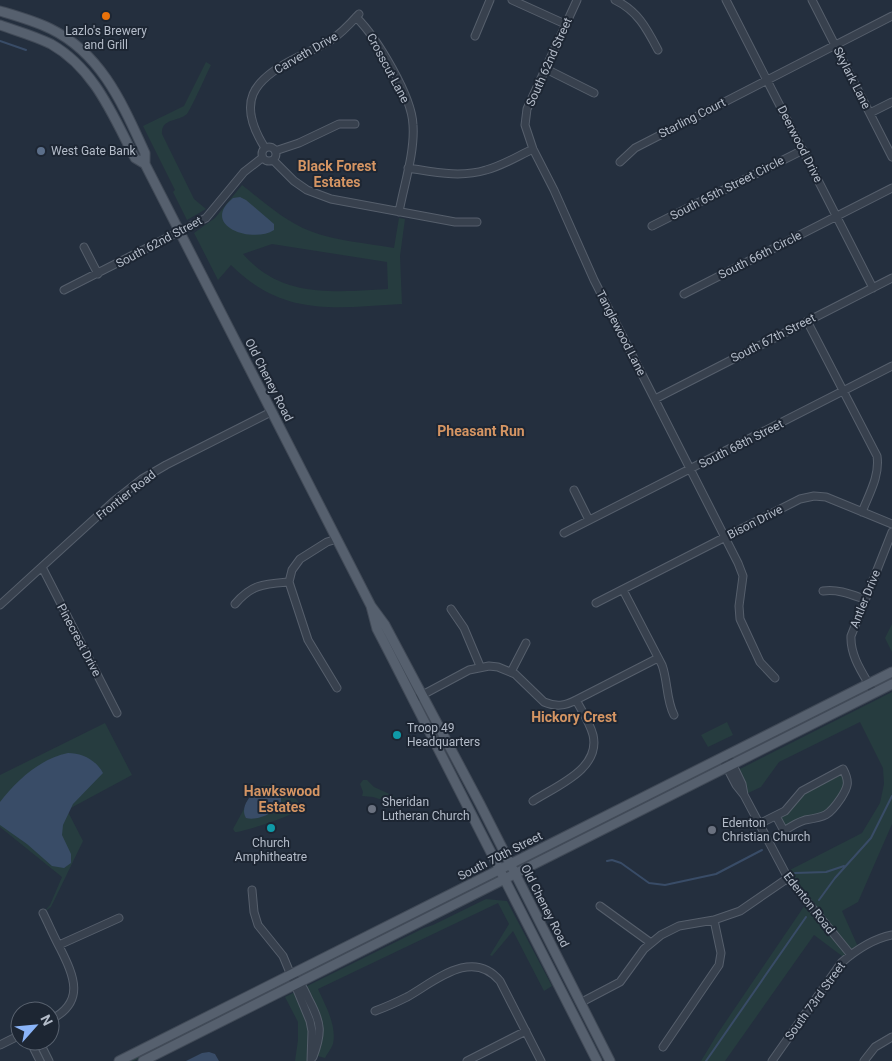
<svg xmlns="http://www.w3.org/2000/svg" width="892" height="1061" viewBox="0 0 892 1061" font-family="Roboto,sans-serif">
<rect width="100%" height="100%" fill="#242f3e"/>
<path fill="#263c3f" fill-rule="evenodd" d="M206 62 211 65C207 73 191 109 187 114 178 122 161 118 162 134L194 199 206 209 187 220 173 192 175 190 143 126 184 106Z
M242 185C264 202 284 221 310 231 336 241 366 243 394 248L399 218 405 219 400 256 402 304C334 308 283 317 231 265L218 280 194 233 215 218ZM272 244 387 262 388 289C377 290 365 290 353 291 309 292 274 289 243 254Z
M892 624V652L885 638Z
M892 692V824L858 902 842 911 859 949 846 959 814 935 725 1061H701L718 1033 807 902 784 873 862 833 880 803 884 784 883 768 860 722 779 762 761 787 744 795 736 771Z
M727 722 733 735 708 747 701 735Z
M105 723 132 775 67 810 83 841 51 907 43 913 50 905 62 877 0 827V775Z
M843 769 848 778 834 808 784 831 776 816 795 798Z
M363 780H367L374 787 394 796 392 803 373 797 362 796 363 792 360 784Z
M269 785 278 788 285 795 296 799C299 802 301 806 298 810 295 815 241 833 235 832L233 829 245 807V817L279 795 267 788 257 790 260 786Z
M486 899 507 901 552 986 544 991 513 931 492 956 490 955 509 924 498 903 318 989C325 1005 337 1025 333 1044 331 1049 327 1054 325 1058L314 1055 312 1061H295L298 1040V1022L285 997 424 928 433 925Z
M424 912 412 921 348 953 363 942Z
M238 1006 222 1017 134 1061H126Z"/>
<path fill="#394c67" d="M240 197 246 200 274 224V230C253 244 199 226 233 198Z
M68 753C82 753 96 760 103 773L73 804 63 825 62 835 71 854V863L64 868 52 866 27 844 0 825V802C16 781 41 758 68 753Z
M263 787 281 796V804C274 813 258 821 246 818 239 807 252 791 263 787Z
M209 1052 215 1054 219 1061H186L202 1053Z"/>
<g fill="none" stroke-linecap="round" stroke-linejoin="round">
<path stroke="#394c67" stroke-width="2" d="M0 41 26 50
M607 861 612 860 621 863 649 883 665 885 716 874 762 850
M795 873 826 872 844 866
M819 900 835 878 871 838 892 796
M706 1061 806 917"/>
<defs>
<path id="minor" d="M512 0 565 24
M577 0 527 109 525 125 533 149 554 190 594 280 738 563 743 576 739 606 740 619 760 662 775 678
M615 0C638 11 647 29 658 50
M726 0 873 288
M812 0 892 157
M356 17C377 38 412 96 413 125 415 152 404 185 399 212
M475 36 490 0
M546 69 594 93
M870 113 892 102
M262 154a7 7 0 1 1 14 0a7 7 0 1 1-14 0Z
M265 148C236 102 252 80 296 58 308 52 320 47 331 40 342 33 350 24 359 14
M275 151 299 143 339 124H355
M273 160 294 181 307 190 331 199 455 222H477
M620 162 635 148 892 16
M408 168C434 172 460 178 486 170 502 166 518 156 533 149
M652 226 803 150
M84 247 98 274
M64 290 206 218 244 172 262 158
M684 294 892 188
M807 321 877 456C880 476 869 494 862 512
M655 399 892 278
M574 490 589 520
M564 533 892 366
M42 567 117 713
M623 590 662 665C668 681 666 700 674 715
M823 591C838 589 850 594 864 599
M596 603 800 499 814 496 826 497 892 524
M235 604C252 584 264 584 289 582
M0 605 114 501 142 479 166 465 271 412
M451 609 464 628 480 666
M511 672 526 643
M337 688 308 640 289 582 292 570 300 559 327 542 337 539
M874 693C864 675 850 657 851 636L892 532
M413 700 469 670 489 666 498 667 515 674 544 702C556 707 565 706 576 700L658 658
M731 761 742 784 744 795
M725 764 736 785 744 795 788 878 851 955
M533 801C556 786 601 769 593 735 590 723 582 711 576 700
M759 824 785 811 802 791 843 769C850 782 848 787 841 798 829 816 825 817 805 820 798 822 790 827 784 831L776 816
M252 890 254 912 258 925 283 956 310 1021 312 1031 311 1061
M600 906 651 943
M43 913C49 925 54 937 60 948 74 976 86 1002 50 1020
M59 945 119 918
M297 980C303 985 306 994 309 1000 322 1024 322 1033 313 1057
M580 1003 620 982 644 949 661 935 679 926 714 920 740 911 788 878
M375 1011C386 1007 397 1002 407 997 434 982 472 947 500 981L541 1061
M30 1041 40 1061
M39 1041 49 1061
M0 1045 20 1035
M663 1047 719 965 721 953 714 920
M467 1061 526 1031
M772 1061 841 963C856 950 872 939 892 935
M864 1061 875 1047 892 1037"/>
<path id="major" d="M0 11C17 16 35 21 51 29 102 54 123 105 145 153V164L371 606 385 625 480 804 610 1061
M0 25C17 31 35 36 51 44 95 69 113 116 135 158L145 164
M371 606 377 629 392 658 597 1061
M119 1061 892 672
M143 1061 892 684"/>
</defs>
<use href="#minor" stroke="#565f6c" stroke-width="9"/>
<use href="#major" stroke="#414a57" stroke-width="11"/>
<use href="#minor" stroke="#38414e" stroke-width="7"/>
<use href="#major" stroke="#56606e" stroke-width="9"/>
</g>
<circle fill="#e8710a" stroke="#1d2633" stroke-width="2" cx="106" cy="16" r="5"/>
<circle fill="#5c6f8a" stroke="#1d2633" stroke-width="2" cx="41" cy="151" r="5"/>
<g fill="#0f9aa8" stroke="#1d2633" stroke-width="2">
<circle cx="397" cy="735" r="5"/>
<circle cx="271" cy="828" r="5"/>
</g>
<g fill="#6b7280" stroke="#1d2633" stroke-width="2">
<circle cx="372" cy="809" r="5"/>
<circle cx="712" cy="830" r="5"/>
</g>
<g text-anchor="middle" stroke-width="4" stroke-linejoin="round" paint-order="stroke">
<g font-size="12" fill="#b4bcc9" stroke="#1d2633" text-anchor="start">
<text x="106" y="35" text-anchor="middle">Lazlo's Brewery<tspan x="106" dy="14">and Grill</tspan></text>
<text x="51" y="155">West Gate Bank</text>
<text x="407" y="732">Troop 49<tspan x="407" dy="14">Headquarters</tspan></text>
<text x="382" y="806">Sheridan<tspan x="382" dy="14">Lutheran Church</tspan></text>
<text x="722" y="827">Edenton<tspan x="722" dy="14">Christian Church</tspan></text>
<text x="271" y="847" text-anchor="middle">Church<tspan x="271" dy="14">Amphitheatre</tspan></text>
</g>
<g font-size="12" fill="#b4bcc9" stroke="#1d2633">
<text transform="translate(306 53) rotate(-30)" y="4">Carveth Drive</text>
<text transform="translate(549 62) rotate(-66)" y="4">South 62nd Street</text>
<text transform="translate(388 68) rotate(62)" y="4">Crosscut Lane</text>
<text transform="translate(852 78) rotate(63)" y="4">Skylark Lane</text>
<text transform="translate(692 118) rotate(-27)" y="4">Starling Court</text>
<text transform="translate(800 144) rotate(63)" y="4">Deerwood Drive</text>
<text transform="translate(727 188) rotate(-27)" y="4">South 65th Street Circle</text>
<text transform="translate(159 242) rotate(-28)" y="4">South 62nd Street</text>
<text transform="translate(760 255) rotate(-27)" y="4">South 66th Circle</text>
<text transform="translate(621 333) rotate(63)" y="4">Tanglewood Lane</text>
<text transform="translate(773 338) rotate(-27)" y="4">South 67th Street</text>
<text transform="translate(269 380) rotate(63)" y="4">Old Cheney Road</text>
<text transform="translate(741 444) rotate(-27)" y="4">South 68th Street</text>
<text transform="translate(126 495) rotate(-38)" y="4">Frontier Road</text>
<text transform="translate(755 522) rotate(-27)" y="4">Bison Drive</text>
<text transform="translate(865 599) rotate(-68)" y="4">Antler Drive</text>
<text transform="translate(79 640) rotate(62)" y="4">Pinecrest Drive</text>
<text transform="translate(500 856) rotate(-27)" y="4">South 70th Street</text>
<text transform="translate(809 903) rotate(52)" y="4">Edenton Road</text>
<text transform="translate(545 906) rotate(63)" y="4">Old Cheney Road</text>
<text transform="translate(815 1001) rotate(-54)" y="4">South 73rd Street</text>
</g>
<g font-size="14" font-weight="bold" fill="#d59563" stroke="#1d2633">
<text x="337" y="171">Black Forest<tspan x="337" dy="16">Estates</tspan></text>
<text x="481" y="436">Pheasant Run</text>
<text x="574" y="722">Hickory Crest</text>
<text x="282" y="796">Hawkswood<tspan x="282" dy="16">Estates</tspan></text>
</g>
</g>
<g transform="translate(35 1026) rotate(63)"><circle r="24" fill="#1d2633" stroke="#59626f"/>
<path d="M0-4L9 19L0 12L-9 19Z" fill="#8ab4f8"/>
<text y="-8" font-size="14" font-weight="bold" text-anchor="middle" fill="#b4bcc9">N</text>
</g>
</svg>
